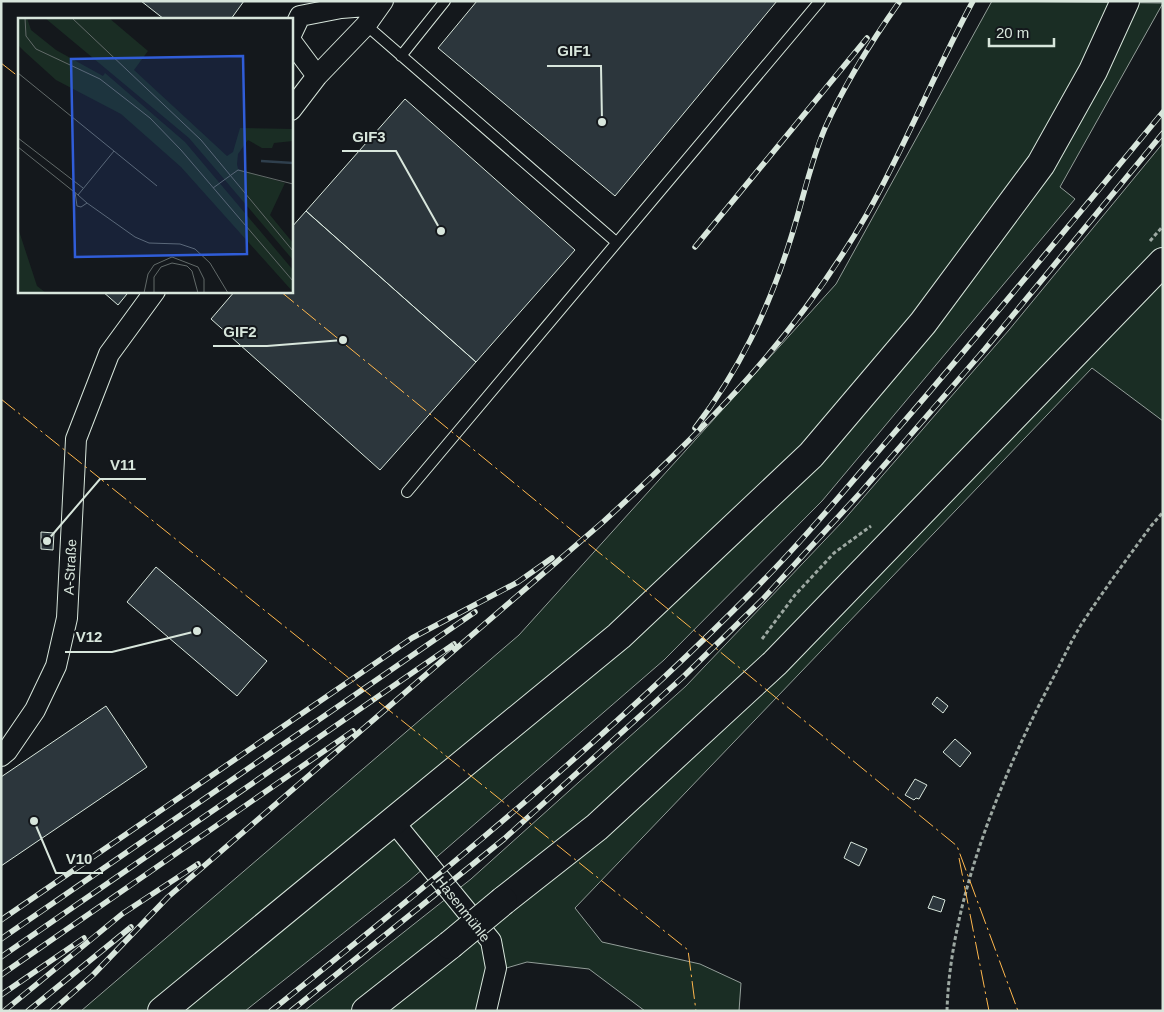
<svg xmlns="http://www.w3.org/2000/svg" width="1164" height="1012" viewBox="0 0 1164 1012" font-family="Helvetica,sans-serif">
<rect width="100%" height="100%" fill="#14181c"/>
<path fill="#1a2d24" stroke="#939e99" d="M992 1 1163 3 1060 187 1075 199 822 501 664 660 409 881 245 1011H81L519 635 836 284Z
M1163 143V421L1092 368 575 908 602 942 700 964 741 983 739 1011H645L589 969 527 962 503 969 481 1011H304L471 879 686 686 843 521 1009 330Z"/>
<path fill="#2c363c" stroke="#d8e6dc" d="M141 1H244L231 19H164Z
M477 1H777L615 196 438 48Z
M405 99 575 250 476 362 306 211Z
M306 211 476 362 380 470 211 319 235 291H291V228Z
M102 291H124L127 294 118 305Z
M41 532 54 533 53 550 41 549Z
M156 567 267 661 237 696 127 602Z
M937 697 948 706 943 713 932 704Z
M106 706 147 767 1 866V777Z
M955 739 971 753 960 767 943 752Z
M915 779 927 785 919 799 916 798 914 800 905 795Z
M851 842 867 849 859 866 844 858Z
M933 896 945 900 941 912 928 908Z"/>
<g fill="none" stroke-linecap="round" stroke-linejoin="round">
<defs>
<path id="lane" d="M366 25 616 242
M401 56 445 1
M407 492 820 1"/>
<path id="street" d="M291 35 300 16 341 8 380 5
M291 41 317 76 366 25 383 1
M291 110 317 76
M1 756 7 751 35 710 56 666 67 618 76 439 109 354 155 291
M393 821 491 941 496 968 486 1011"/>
<path id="secondary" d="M162 1011 619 636 811 455 923 323 1041 164 1093 71 1125 1"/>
<path id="highway" d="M503 901 597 827 775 663 1163 262
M366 1011 450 945"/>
</defs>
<use href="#lane" stroke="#d8e6dc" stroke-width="12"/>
<use href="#street" stroke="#d8e6dc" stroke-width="22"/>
<use href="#secondary" stroke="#d8e6dc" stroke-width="30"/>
<use href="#highway" stroke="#d8e6dc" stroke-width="30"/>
<path stroke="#9da8a2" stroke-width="3" stroke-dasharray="4 2.5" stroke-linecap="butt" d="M1150 241 1163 226
M762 639 795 595 834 553 871 526
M947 1011C950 902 1001 777 1051 682 1061 663 1070 643 1081 625 1103 591 1127 559 1151 526L1163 512"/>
<use href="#lane" stroke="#14181c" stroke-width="10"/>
<use href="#street" stroke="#14181c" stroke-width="20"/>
<use href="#secondary" stroke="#14181c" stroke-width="28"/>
<use href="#highway" stroke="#14181c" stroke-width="28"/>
<defs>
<path id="rail" d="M695 247 867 38
M695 428C739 370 767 313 789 244 802 205 809 166 825 128 845 83 871 42 900 1
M1 920 412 638 518 582 552 558
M1 939 475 612
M1 957 454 644
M1 975 353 731
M1 995 84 938
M4 1011 122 914 198 864
M28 1011 131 927
M52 1011 93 975 168 897 603 522C708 426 796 338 867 214 906 145 935 71 973 1
M271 1011C437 878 602 743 752 592 800 544 844 491 888 440 982 332 1072 222 1163 112
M291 1011 504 839 683 677 762 600 861 492 985 349 1163 133"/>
</defs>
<use href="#rail" stroke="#d8e6dc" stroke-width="5.5"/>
<use href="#rail" stroke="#14181c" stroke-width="4" stroke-dasharray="11" stroke-linecap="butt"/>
<defs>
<path id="highway-bridge" d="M450 945 503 901"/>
</defs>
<use href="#highway-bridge" stroke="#d8e6dc" stroke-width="30" stroke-linecap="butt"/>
<use href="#highway-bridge" stroke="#14181c" stroke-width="28"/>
<path stroke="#ffb74d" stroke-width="1" stroke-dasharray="18 4 2.5 4" stroke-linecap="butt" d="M1 63 19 77
M280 291 957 846 1018 1011
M1 399 688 950 696 1011
M959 858 989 1011"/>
</g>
<g text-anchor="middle" stroke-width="4" stroke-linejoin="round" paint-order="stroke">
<g font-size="14" fill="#d8e6dc" stroke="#14181c">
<text transform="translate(70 567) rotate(-87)" y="5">A-Straße</text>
<text transform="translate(463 909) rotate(52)" y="5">Hasenmühle</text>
</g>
</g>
<g transform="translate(18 18)">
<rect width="275" height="275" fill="#14181c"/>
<path d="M0 0H9L13 12 38 32 85 58 87 55 167 124 275 252V274L163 149 103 96 38 62 7 34 0 27ZM27 0H91L130 33 116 52 209 138 215 134 222 110 275 111V123L256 125 254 130H244L230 122 220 136 219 146 220 151 267 165 252 197 275 225V242L171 120ZM0 210 19 268 28 275H2Z" fill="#1a2d24"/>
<path fill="none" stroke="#2f3f4d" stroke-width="2.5" d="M243 143 275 145"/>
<path fill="none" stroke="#626a69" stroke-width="1" d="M7 0 8 18 18 31 82 61 132 100 163 132 275 263M54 0 183 122 275 233M0 55 139 168M0 120 65 170M0 129 60 177 69 185 63 189 59 188 57 174M195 170 220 152 275 166M60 177 96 133M69 185 117 219 131 225 162 226 177 231 192 245 210 275M126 275 130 256 136 247 154 239 180 249 186 261V275M136 275V259L143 249 154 245 169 248 174 253 180 275"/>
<path fill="#305dd8" fill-opacity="0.15" stroke="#305dd8" stroke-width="2.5" d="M225 38 229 236 57 239 53 41Z"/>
<rect width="275" height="275" fill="none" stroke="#d8e6dc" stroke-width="2.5"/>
</g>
<path fill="none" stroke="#d8e6dc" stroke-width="2" d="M602 122L601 66H547M441 231L396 151H342M343 340L267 346H213M47 541L100 479H146M197 631L112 652H65M34 821L56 873H103"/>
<g fill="#d8e6dc" stroke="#14181c" stroke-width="2">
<circle cx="602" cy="122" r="5"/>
<circle cx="441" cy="231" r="5"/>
<circle cx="343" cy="340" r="5"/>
<circle cx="47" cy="541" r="5"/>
<circle cx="197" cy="631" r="5"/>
<circle cx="34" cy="821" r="5"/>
</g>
<g font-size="15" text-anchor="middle" font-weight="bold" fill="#d8e6dc" stroke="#14181c" stroke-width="4" stroke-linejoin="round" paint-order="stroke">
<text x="574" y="56">GIF1</text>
<text x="369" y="142">GIF3</text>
<text x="240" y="337">GIF2</text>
<text x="123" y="470">V11</text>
<text x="89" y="642">V12</text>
<text x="79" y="864">V10</text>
</g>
<rect width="1164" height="1012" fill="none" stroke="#d8e6dc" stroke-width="5"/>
<path d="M989 38v8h65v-8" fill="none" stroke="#d8e6dc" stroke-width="2.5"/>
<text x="996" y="38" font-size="15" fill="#d8e6dc" stroke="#14181c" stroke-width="4" paint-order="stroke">20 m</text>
</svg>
